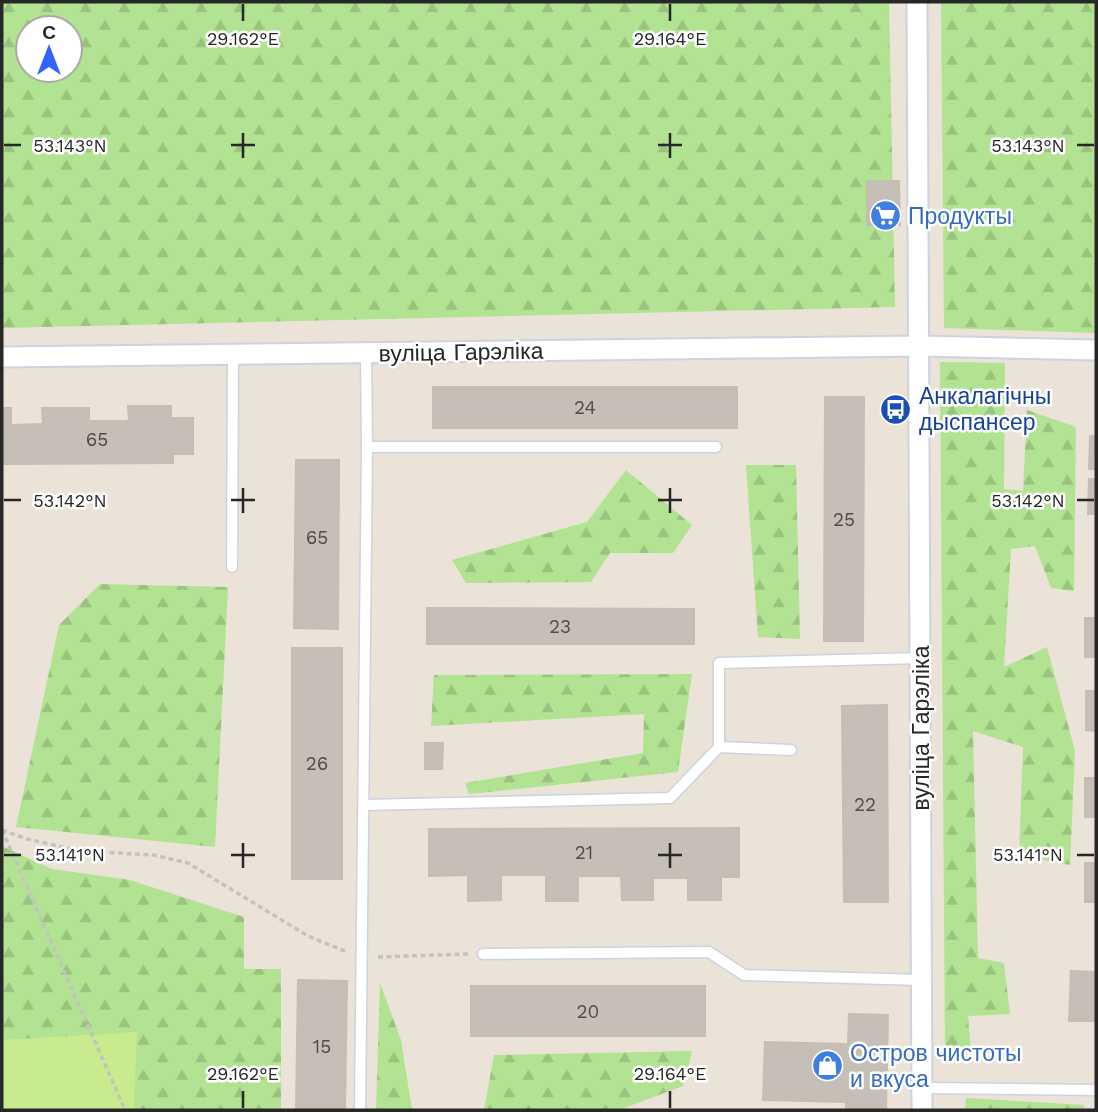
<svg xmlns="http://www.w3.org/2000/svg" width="1098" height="1112" viewBox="0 0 1098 1112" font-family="'Work Sans',sans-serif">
<defs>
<pattern id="forest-firs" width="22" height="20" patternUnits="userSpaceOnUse" patternTransform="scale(1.75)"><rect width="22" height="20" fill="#b2e392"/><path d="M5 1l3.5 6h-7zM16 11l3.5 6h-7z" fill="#99c37e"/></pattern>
</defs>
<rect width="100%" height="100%" fill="#ebe2d8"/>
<path fill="url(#forest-firs)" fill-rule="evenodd" d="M2 2H889L895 307 2 328ZM28 28H70V70H28Z
M941 2H1096V333L944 328Z
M940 362 1005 363 1004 489 1023 491 1027 410 1076 427 1074 591 1051 588 1035 546 1011 549 1004 667 1047 647 1075 751 1070 865 1019 855 1023 747 973 731 978 958 1004 963 1010 1014 968 1016 971 1052 945 1051Z
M746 465H796L800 639 758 637Z
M626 470 692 525 673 553H610L591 582 466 583 452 560 587 522Z
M100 584 228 587 215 847 16 827 59 625Z
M692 674 678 772 469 794 465 783 643 753 644 714 431 726 434 675Z
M2 846 52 869 130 880 244 917V969H281V1110H2Z
M380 983 401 1040 412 1110H376Z
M692 1051 683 1086 619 1110H484L494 1055Z
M966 1098 1084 1105V1110H965Z"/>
<path fill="#c8eb8d" d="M137 1032 134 1110H2V1040Z"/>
<path fill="#c6bfb8" stroke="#c5beb2" stroke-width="2" d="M867 181H899L900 225H867Z
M433 387H737V428H433Z
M825 397H864L863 641H824Z
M128 406H171V418H193V454H173V463L2 464V408H11V425L43 424 42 408H89V421H129Z
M1090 436H1096V469H1089Z
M296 460H339L338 629 294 628Z
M1089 479H1096V514H1088Z
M427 608 694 609V644H427Z
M1085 618H1096V657H1085Z
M292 648H342V879H292Z
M1086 691H1096V731L1086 730Z
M887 705 888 902H844L842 706Z
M425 743H443L442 769H425Z
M1085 778H1096V817H1085Z
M739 828V877H721V900H688V878H653V900H622L621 876H578V901H546V875H501V900L468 901V875L429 876V829Z
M1085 863H1096V902H1085Z
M1071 971 1096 972V1021H1069Z
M298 980 347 981 345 1110H296Z
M471 986H705V1036H471Z
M849 1014 888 1015 886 1110H846V1102L763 1100 765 1042 848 1044Z"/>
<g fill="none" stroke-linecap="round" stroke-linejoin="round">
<defs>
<path id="lane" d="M366 353 367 447
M232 567 233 355
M791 750 719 747V663L921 658
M363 805 670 798 719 747
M483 954 709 952 744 975 922 980
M922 1088 1096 1090
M360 1110 367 447H716"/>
<path id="street" d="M917 2 922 1110
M2 357 920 346 1096 350"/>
</defs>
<use href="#lane" stroke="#cdd2e1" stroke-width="13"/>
<use href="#street" stroke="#cdd2e1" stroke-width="23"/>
<path stroke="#c3c3c3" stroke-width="3.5" stroke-dasharray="5 3.5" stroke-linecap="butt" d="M2 830 27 839 80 851 154 855 188 863 308 936 347 952
M2 830 125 1110
M378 957 468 954"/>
<use href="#lane" stroke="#fff" stroke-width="10"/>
<use href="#street" stroke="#fff" stroke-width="19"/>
</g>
<path fill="none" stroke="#272727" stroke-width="2.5" d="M243 4V21M670 4V21M243 133V158M670 133V158M4 145H21M231 145H255M658 145H682M1077 145H1094M243 488V513M670 488V513M4 500H21M231 500H255M658 500H682M1077 500H1094M243 843V868M670 843V868M4 855H21M231 855H255M658 855H682M1077 855H1094M243 1091V1108M670 1091V1108"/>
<defs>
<symbol id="supermarket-disc" viewBox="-11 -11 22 22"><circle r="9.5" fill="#3f7fe0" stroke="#fff"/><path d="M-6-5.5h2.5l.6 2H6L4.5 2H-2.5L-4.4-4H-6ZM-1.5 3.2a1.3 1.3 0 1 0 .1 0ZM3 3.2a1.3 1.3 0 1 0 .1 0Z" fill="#fff"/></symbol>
<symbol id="bus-disc" viewBox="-11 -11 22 22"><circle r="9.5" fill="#1a4fb4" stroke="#fff"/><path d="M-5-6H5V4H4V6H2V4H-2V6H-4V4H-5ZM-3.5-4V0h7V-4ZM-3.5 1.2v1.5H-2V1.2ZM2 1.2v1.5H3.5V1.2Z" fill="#fff"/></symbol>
<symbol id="shop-disc" viewBox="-11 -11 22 22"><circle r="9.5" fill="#3f7fe0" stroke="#fff"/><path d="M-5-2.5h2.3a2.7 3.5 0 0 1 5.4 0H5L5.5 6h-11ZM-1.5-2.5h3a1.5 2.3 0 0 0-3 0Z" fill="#fff"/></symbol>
</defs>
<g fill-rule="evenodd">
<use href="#supermarket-disc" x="868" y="198" width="35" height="35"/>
<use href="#bus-disc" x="878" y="392" width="35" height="35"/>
<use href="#shop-disc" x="810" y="1048" width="35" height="35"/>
</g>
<g text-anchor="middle" stroke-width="5" stroke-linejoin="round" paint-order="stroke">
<g font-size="19" fill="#4f4d4b">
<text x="585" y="414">24</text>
<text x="97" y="446">65</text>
<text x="844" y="526">25</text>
<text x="317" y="544">65</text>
<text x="560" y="633">23</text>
<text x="317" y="770">26</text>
<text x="865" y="811">22</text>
<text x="584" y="859">21</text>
<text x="588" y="1018">20</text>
<text x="322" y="1053">15</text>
</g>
<g font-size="23" fill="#366cbe" stroke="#fff" text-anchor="start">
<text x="908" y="224">Продукты</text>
<text x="850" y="1061">Остров чистоты<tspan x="850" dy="26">и вкуса</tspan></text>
</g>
<g font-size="23" fill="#272727" stroke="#fff">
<text transform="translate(461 352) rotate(-1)" y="8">вуліца Гарэліка</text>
<text transform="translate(921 728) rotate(-90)" y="8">вуліца Гарэліка</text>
</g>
<g font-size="23" fill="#164399" stroke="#fff" text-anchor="start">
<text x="919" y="404">Анкалагічны<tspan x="919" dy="26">дыспансер</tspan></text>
</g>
</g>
<g font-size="18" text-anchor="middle" fill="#272727" stroke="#fff" stroke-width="5" stroke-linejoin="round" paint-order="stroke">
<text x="243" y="45">29.162°E</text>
<text x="670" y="45">29.164°E</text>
<text x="70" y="152">53.143°N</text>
<text x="1028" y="152">53.143°N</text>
<text x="70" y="507">53.142°N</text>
<text x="1028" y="507">53.142°N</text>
<text x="70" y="861">53.141°N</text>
<text x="1028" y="861">53.141°N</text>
<text x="243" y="1080">29.162°E</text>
<text x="670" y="1080">29.164°E</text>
</g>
<rect width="1098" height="1112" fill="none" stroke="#272727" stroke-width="7"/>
<g transform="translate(49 49)"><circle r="33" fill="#ffffff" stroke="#a9a9a9" stroke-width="2"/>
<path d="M0-5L12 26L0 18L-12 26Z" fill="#3263fe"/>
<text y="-10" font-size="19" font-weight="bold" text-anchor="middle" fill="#272727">С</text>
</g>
</svg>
